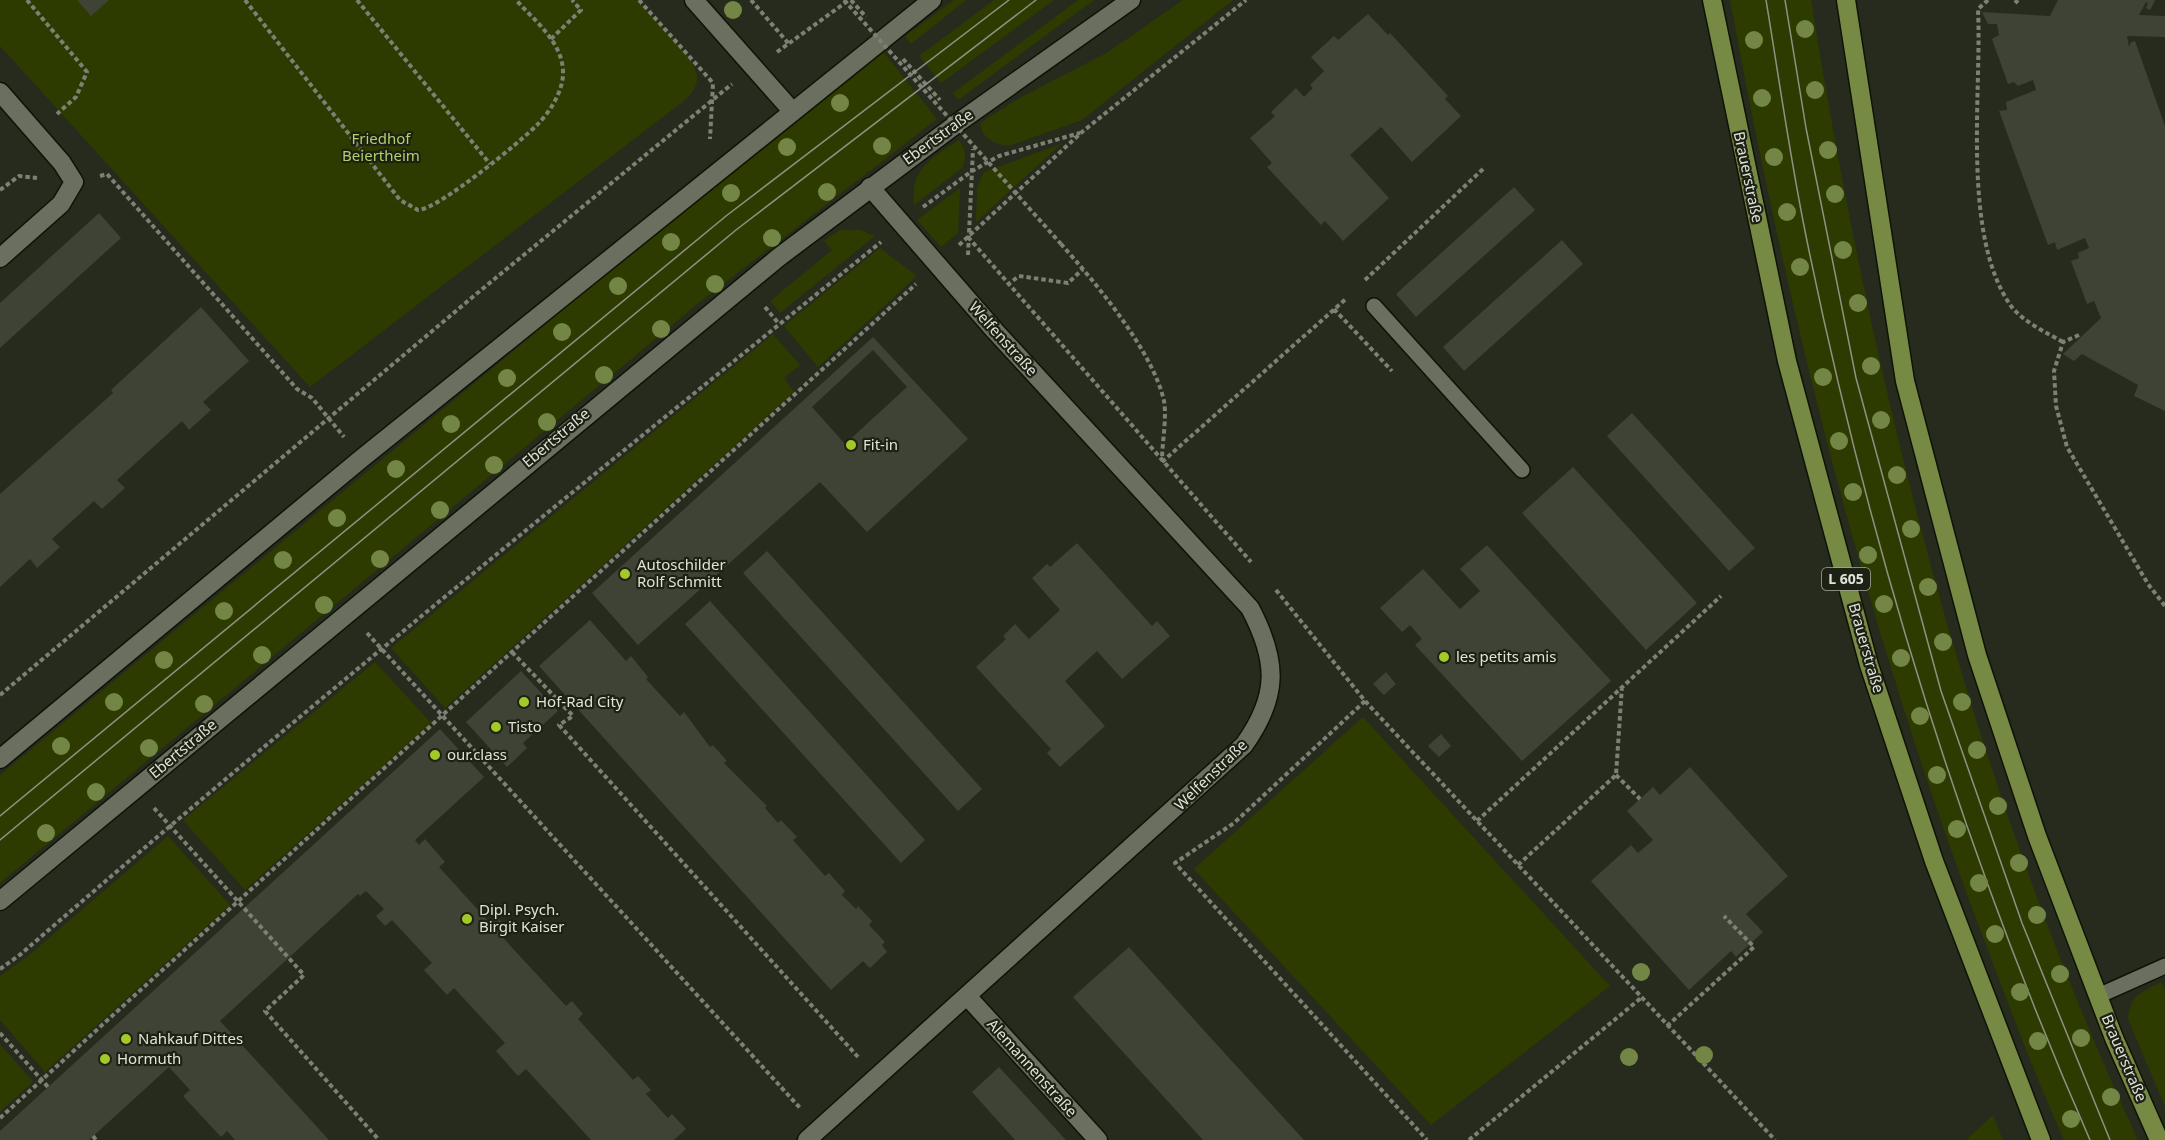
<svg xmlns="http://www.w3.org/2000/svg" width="2165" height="1140" viewBox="0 0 2165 1140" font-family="'Noto Sans',sans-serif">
<rect width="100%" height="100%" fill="#262b1d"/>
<path fill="#2d3b00" d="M0 0H637C651 16 696 56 697 76 698 86 692 93 685 100L310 387 0 46Z
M954 0H966L911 44 905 36Z
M994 0H1054L941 83 919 56Z
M1078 0H1094L958 100 953 93Z
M1183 0H1233L1082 120 1009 146C995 144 982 139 980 123L1016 100 1108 52Z
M1730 0H1811C1873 389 1971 781 2138 1140H2064C2033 1071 2007 1000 1980 929 1867 628 1788 316 1730 0Z
M880 48 937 119 701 301 0 883V775Z
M959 140C966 150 967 157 962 168L914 205C910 168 932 158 959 140Z
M1061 144 976 222 977 187 984 172Z
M960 188 958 233 941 247 917 220Z
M840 230H860L875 236 780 313 770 301 832 250 824 241Z
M880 248 917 276 818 367 784 326Z
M773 334 800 365 784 378 794 392 445 708 391 648Z
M375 662 431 723 245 890 183 820Z
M1363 717 1610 986 1431 1125 1194 869Z
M168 836 230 905 45 1072 0 1020V976L28 956Z
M2161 982 2165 990V1107L2128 1019C2130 995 2141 993 2161 982Z
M0 1044 33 1082 0 1112Z
M1993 1115 2003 1140H1966Z"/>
<path fill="#3e4335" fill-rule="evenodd" d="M77 0H109L91 16Z
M2058 0H2155L2150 10 2146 8 2148 3 2146 2 2139 15 2165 16V37L2127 36 2129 47 2131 42 2135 41 2165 126V411L2134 396 2138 385 2082 354 2074 361 2063 354 2101 318 2094 301 2087 304 2071 261 2079 258 2078 253 2089 248 2085 238 2057 250 2055 242 2048 245 1999 111 2007 110 2006 102 2036 90 2033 80 2018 86 2014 82 2008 84 1992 39 1999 35 1997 24H1988L1982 12 2050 16Z
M1368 14 1388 35 1390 33 1448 96 1445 99 1461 116 1412 162 1381 127 1350 155 1389 198 1343 241 1325 221 1321 225 1267 167 1272 163 1250 138 1275 116 1271 112 1296 88 1304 97 1313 88 1310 85 1324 71 1311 57 1334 36 1338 40Z
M1514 187 1535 210 1416 317 1396 294Z
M99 213 121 238 0 348V303Z
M1562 240 1583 264 1464 371 1443 347Z
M201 307 249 361 203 402 211 410 189 430 182 421 117 480 125 488 102 509 94 501 52 539 60 547 37 568 30 559 0 587V494L113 393 111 390Z
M873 337 968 439 867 532 820 482 638 645 592 593ZM873 350 907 387 845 444 812 407Z
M1632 413 1755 548 1729 571 1607 436Z
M1573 467 1697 603 1646 650 1522 513Z
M1077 543 1152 626 1157 621 1170 636 1122 679 1097 651 1065 681 1105 726 1060 767 1047 753 1051 749 976 667 1006 639 1003 636 1015 624 1029 639 1060 610 1032 578 1047 564 1050 567Z
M1487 545 1611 681 1522 761 1415 645 1422 639 1410 625 1402 632 1380 608 1423 569 1460 609 1480 591 1460 569Z
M767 551 982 789 958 811 743 573Z
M710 601 925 840 901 863 685 624Z
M590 620 626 661 631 656 648 677 646 679 680 716 684 712 710 747 713 745 727 761 724 763 767 806 765 808 778 823 781 820 797 837 793 840 825 876 829 873 845 891 842 895 856 909 858 906 872 921 869 925 885 942 882 945 887 952 870 968 863 961 831 990 539 666Z
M521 671 558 711 523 743 527 748 507 767 466 722Z
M1386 672 1396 684 1384 695 1373 684Z
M440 729 484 777 415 840 419 845 425 839 445 862 439 867 489 922 496 916 510 931 503 937 506 941 566 1006 572 1001 583 1014 578 1019 633 1080 638 1076 651 1090 646 1094 668 1118 672 1114 686 1129 674 1140H591L526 1069 518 1076 496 1051 505 1043 454 988 447 995 424 970 432 963 392 920 385 926 376 916 384 909 366 891 360 896 358 894 220 1021 329 1140H235L227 1131 221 1137 183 1096 190 1090 169 1067 89 1140H0V1131Z
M1441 734 1451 746 1439 757 1428 746Z
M1690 767 1788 876 1746 914 1763 932 1736 957 1731 951 1689 990 1591 881 1631 845 1638 853 1653 840 1627 811 1653 787 1660 795Z
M1129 947 1209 1036 1304 1140H1203L1073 997Z
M999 1067 1066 1140H1015L972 1092Z"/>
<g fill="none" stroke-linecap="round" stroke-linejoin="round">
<defs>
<path id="lane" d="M1374 306 1522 470
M2098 996 2165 966"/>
<path id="street" d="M0 92 62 163 74 182 61 204 0 258
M967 996 1098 1140
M807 1140 1244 745C1279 696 1278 661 1250 608L995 331 870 187"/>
<path id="secondary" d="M694 0 793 112
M0 759 361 459 932 0
M0 901 779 257 959 122 1131 0"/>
<path id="primary" d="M1712 0 1787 361 1869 665 1934 861 2041 1140
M1846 0 1905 381 1977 655 2037 836 2114 1038 2159 1140"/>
</defs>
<use href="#lane" stroke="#0f1307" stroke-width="18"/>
<use href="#street" stroke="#0f1307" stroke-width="21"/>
<use href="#secondary" stroke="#0f1307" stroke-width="21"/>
<use href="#primary" stroke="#0f1307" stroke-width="21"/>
<path stroke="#7d8175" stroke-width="4" stroke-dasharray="4.5 3" stroke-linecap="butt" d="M27 0 87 72 76 97 57 114
M245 0 400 200 418 210C439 209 520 142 537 125 550 112 564 90 563 71 562 42 535 21 516 0
M357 0 490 164
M639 0 713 83 710 139
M751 0 789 44
M851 0 866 17
M1988 0 1978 9C1982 94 1961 235 2011 306 2022 321 2047 333 2063 342
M2015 0 2018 3
M551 39 581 10 572 0
M777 52 849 0
M903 59 940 100
M100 176 107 174 297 389 312 398 344 437
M0 190 19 176 37 178
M923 207 972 171 999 156 1080 133
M968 237 1251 562
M1061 244C1095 282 1153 351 1164 401 1167 419 1162 442 1162 461
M959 245 1082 132 1246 0
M968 255 973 149
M1365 280 1483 169
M1007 285 1019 276 1068 283 1083 269
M765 307 779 324
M1334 309 1392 371
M2079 335 2063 342 2054 371 2056 406 2067 447 2148 584 2165 606
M1162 462 1347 298
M1276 590 1365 701 1775 1140
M367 633 801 1109
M512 652 573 716 559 725 858 1057
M0 695 475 295 732 84
M1365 701 1234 823 1175 863 1427 1140
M1616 775 1640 799
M154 808 304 975 265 1011 379 1140
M1477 821 1721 596
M1518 865 1616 775 1622 686
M0 969 21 954C302 710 592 476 881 242
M1667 1026 1754 947 1724 916
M0 1033 48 1087
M0 1118 916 284
M93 1136 96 1140
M1469 1140 1641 998"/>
<use href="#lane" stroke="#6a6f60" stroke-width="15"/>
<use href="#street" stroke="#6a6f60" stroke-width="18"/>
<use href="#secondary" stroke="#6a6f60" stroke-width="18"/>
<use href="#primary" stroke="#778a44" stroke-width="18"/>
<path stroke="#8e9286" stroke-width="1.5" d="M1766 0C1779 78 1790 158 1806 236 1869 546 1963 850 2090 1140
M1785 0 1806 128 1856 378 1941 691 2022 923 2110 1140
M0 816 726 216 1009 0
M0 840 736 230 1036 0"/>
<path stroke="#7d8175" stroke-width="4" stroke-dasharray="4.5 3" stroke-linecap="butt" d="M844 0 1061 244"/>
</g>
<g fill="#738645">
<circle cx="733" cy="10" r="9"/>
<circle cx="1805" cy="29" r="9"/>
<circle cx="1754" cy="40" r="9"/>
<circle cx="1815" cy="90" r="9"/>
<circle cx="1762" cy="98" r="9"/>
<circle cx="840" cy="103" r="9"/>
<circle cx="882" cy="146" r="9"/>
<circle cx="787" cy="147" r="9"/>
<circle cx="1828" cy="150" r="9"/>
<circle cx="1774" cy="157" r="9"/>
<circle cx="827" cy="192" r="9"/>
<circle cx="731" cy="193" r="9"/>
<circle cx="1835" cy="194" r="9"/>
<circle cx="1787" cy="212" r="9"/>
<circle cx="772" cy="238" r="9"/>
<circle cx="671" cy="242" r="9"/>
<circle cx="1843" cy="250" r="9"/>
<circle cx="1800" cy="267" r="9"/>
<circle cx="715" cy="284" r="9"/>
<circle cx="618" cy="286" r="9"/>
<circle cx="1858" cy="303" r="9"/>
<circle cx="661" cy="329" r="9"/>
<circle cx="562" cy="332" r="9"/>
<circle cx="1871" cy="366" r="9"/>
<circle cx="604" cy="375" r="9"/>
<circle cx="1823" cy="377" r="9"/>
<circle cx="507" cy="378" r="9"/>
<circle cx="1881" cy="420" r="9"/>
<circle cx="547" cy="422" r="9"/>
<circle cx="451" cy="424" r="9"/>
<circle cx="1839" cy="441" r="9"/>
<circle cx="494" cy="465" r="9"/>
<circle cx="396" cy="469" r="9"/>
<circle cx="1897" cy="475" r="9"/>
<circle cx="1853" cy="492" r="9"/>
<circle cx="440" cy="510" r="9"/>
<circle cx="337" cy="518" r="9"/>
<circle cx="1911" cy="529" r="9"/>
<circle cx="1868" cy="555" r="9"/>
<circle cx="380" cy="559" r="9"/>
<circle cx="283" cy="560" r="9"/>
<circle cx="1928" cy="587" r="9"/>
<circle cx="1884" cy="604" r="9"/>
<circle cx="324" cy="605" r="9"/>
<circle cx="224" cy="611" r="9"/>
<circle cx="1943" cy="642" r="9"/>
<circle cx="262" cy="655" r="9"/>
<circle cx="1901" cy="658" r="9"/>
<circle cx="164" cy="660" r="9"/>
<circle cx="114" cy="702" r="9"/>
<circle cx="1962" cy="702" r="9"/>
<circle cx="204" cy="704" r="9"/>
<circle cx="1920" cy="716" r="9"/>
<circle cx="61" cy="746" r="9"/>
<circle cx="149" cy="748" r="9"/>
<circle cx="1977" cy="750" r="9"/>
<circle cx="1937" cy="775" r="9"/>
<circle cx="96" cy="792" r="9"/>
<circle cx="1998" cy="806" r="9"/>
<circle cx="1957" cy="829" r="9"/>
<circle cx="46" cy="833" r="9"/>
<circle cx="2019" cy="863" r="9"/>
<circle cx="1979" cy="883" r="9"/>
<circle cx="2037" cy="915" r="9"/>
<circle cx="1995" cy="934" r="9"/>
<circle cx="1641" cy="972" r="9"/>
<circle cx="2060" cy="974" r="9"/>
<circle cx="2020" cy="992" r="9"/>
<circle cx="2081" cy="1038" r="9"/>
<circle cx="2038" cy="1041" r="9"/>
<circle cx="1704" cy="1055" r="9"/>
<circle cx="1629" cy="1057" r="9"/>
<circle cx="2111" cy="1097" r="9"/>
<circle cx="2071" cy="1119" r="9"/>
</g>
<g fill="#a2c928" stroke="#1d2114" stroke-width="2">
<circle cx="851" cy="445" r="6"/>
<circle cx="625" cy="574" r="6"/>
<circle cx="1444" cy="657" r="6"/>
<circle cx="524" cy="702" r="6"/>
<circle cx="496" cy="727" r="6"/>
<circle cx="435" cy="755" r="6"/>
<circle cx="467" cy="919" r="6"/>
<circle cx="126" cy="1039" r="6"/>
<circle cx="105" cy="1059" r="6"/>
</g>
<g text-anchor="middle" stroke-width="4.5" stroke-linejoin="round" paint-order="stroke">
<rect fill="#1d2114" stroke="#a6a99f" stroke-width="1.5" x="1822" y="568" width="48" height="22" rx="4.5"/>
<g font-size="14" font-weight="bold" fill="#e0e3da">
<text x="1846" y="584">L 605</text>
</g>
<g font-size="15" fill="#e0e3da" stroke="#1d2114">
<text transform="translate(938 137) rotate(-36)" y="5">Ebertstraße</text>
<text transform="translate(1748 177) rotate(78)" y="5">Brauerstraße</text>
<text transform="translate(1003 339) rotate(48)" y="5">Welfenstraße</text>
<text transform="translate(556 438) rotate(-40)" y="5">Ebertstraße</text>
<text transform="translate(1866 648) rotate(74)" y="5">Brauerstraße</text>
<text transform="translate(183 749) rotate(-40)" y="5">Ebertstraße</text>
<text transform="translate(1211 775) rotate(-44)" y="5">Welfenstraße</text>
<text transform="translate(2124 1058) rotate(67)" y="5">Brauerstraße</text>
<text transform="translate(1032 1068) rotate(48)" y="5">Alemannenstraße</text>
</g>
<g font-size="15" fill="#b2d166" stroke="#1d2114">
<text x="381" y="144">Friedhof<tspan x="381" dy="17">Beiertheim</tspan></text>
</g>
<g font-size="15" fill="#e0e3da" stroke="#1d2114" text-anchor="start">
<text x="863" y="450">Fit-in</text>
<text x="637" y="570">Autoschilder<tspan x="637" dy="17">Rolf Schmitt</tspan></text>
<text x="1456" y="662">les petits amis</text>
<text x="536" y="707">Hof-Rad City</text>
<text x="508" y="732">Tisto</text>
<text x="447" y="760">our.class</text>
<text x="479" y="915">Dipl. Psych.<tspan x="479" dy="17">Birgit Kaiser</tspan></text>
<text x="138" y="1044">Nahkauf Dittes</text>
<text x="117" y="1064">Hormuth</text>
</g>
</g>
</svg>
